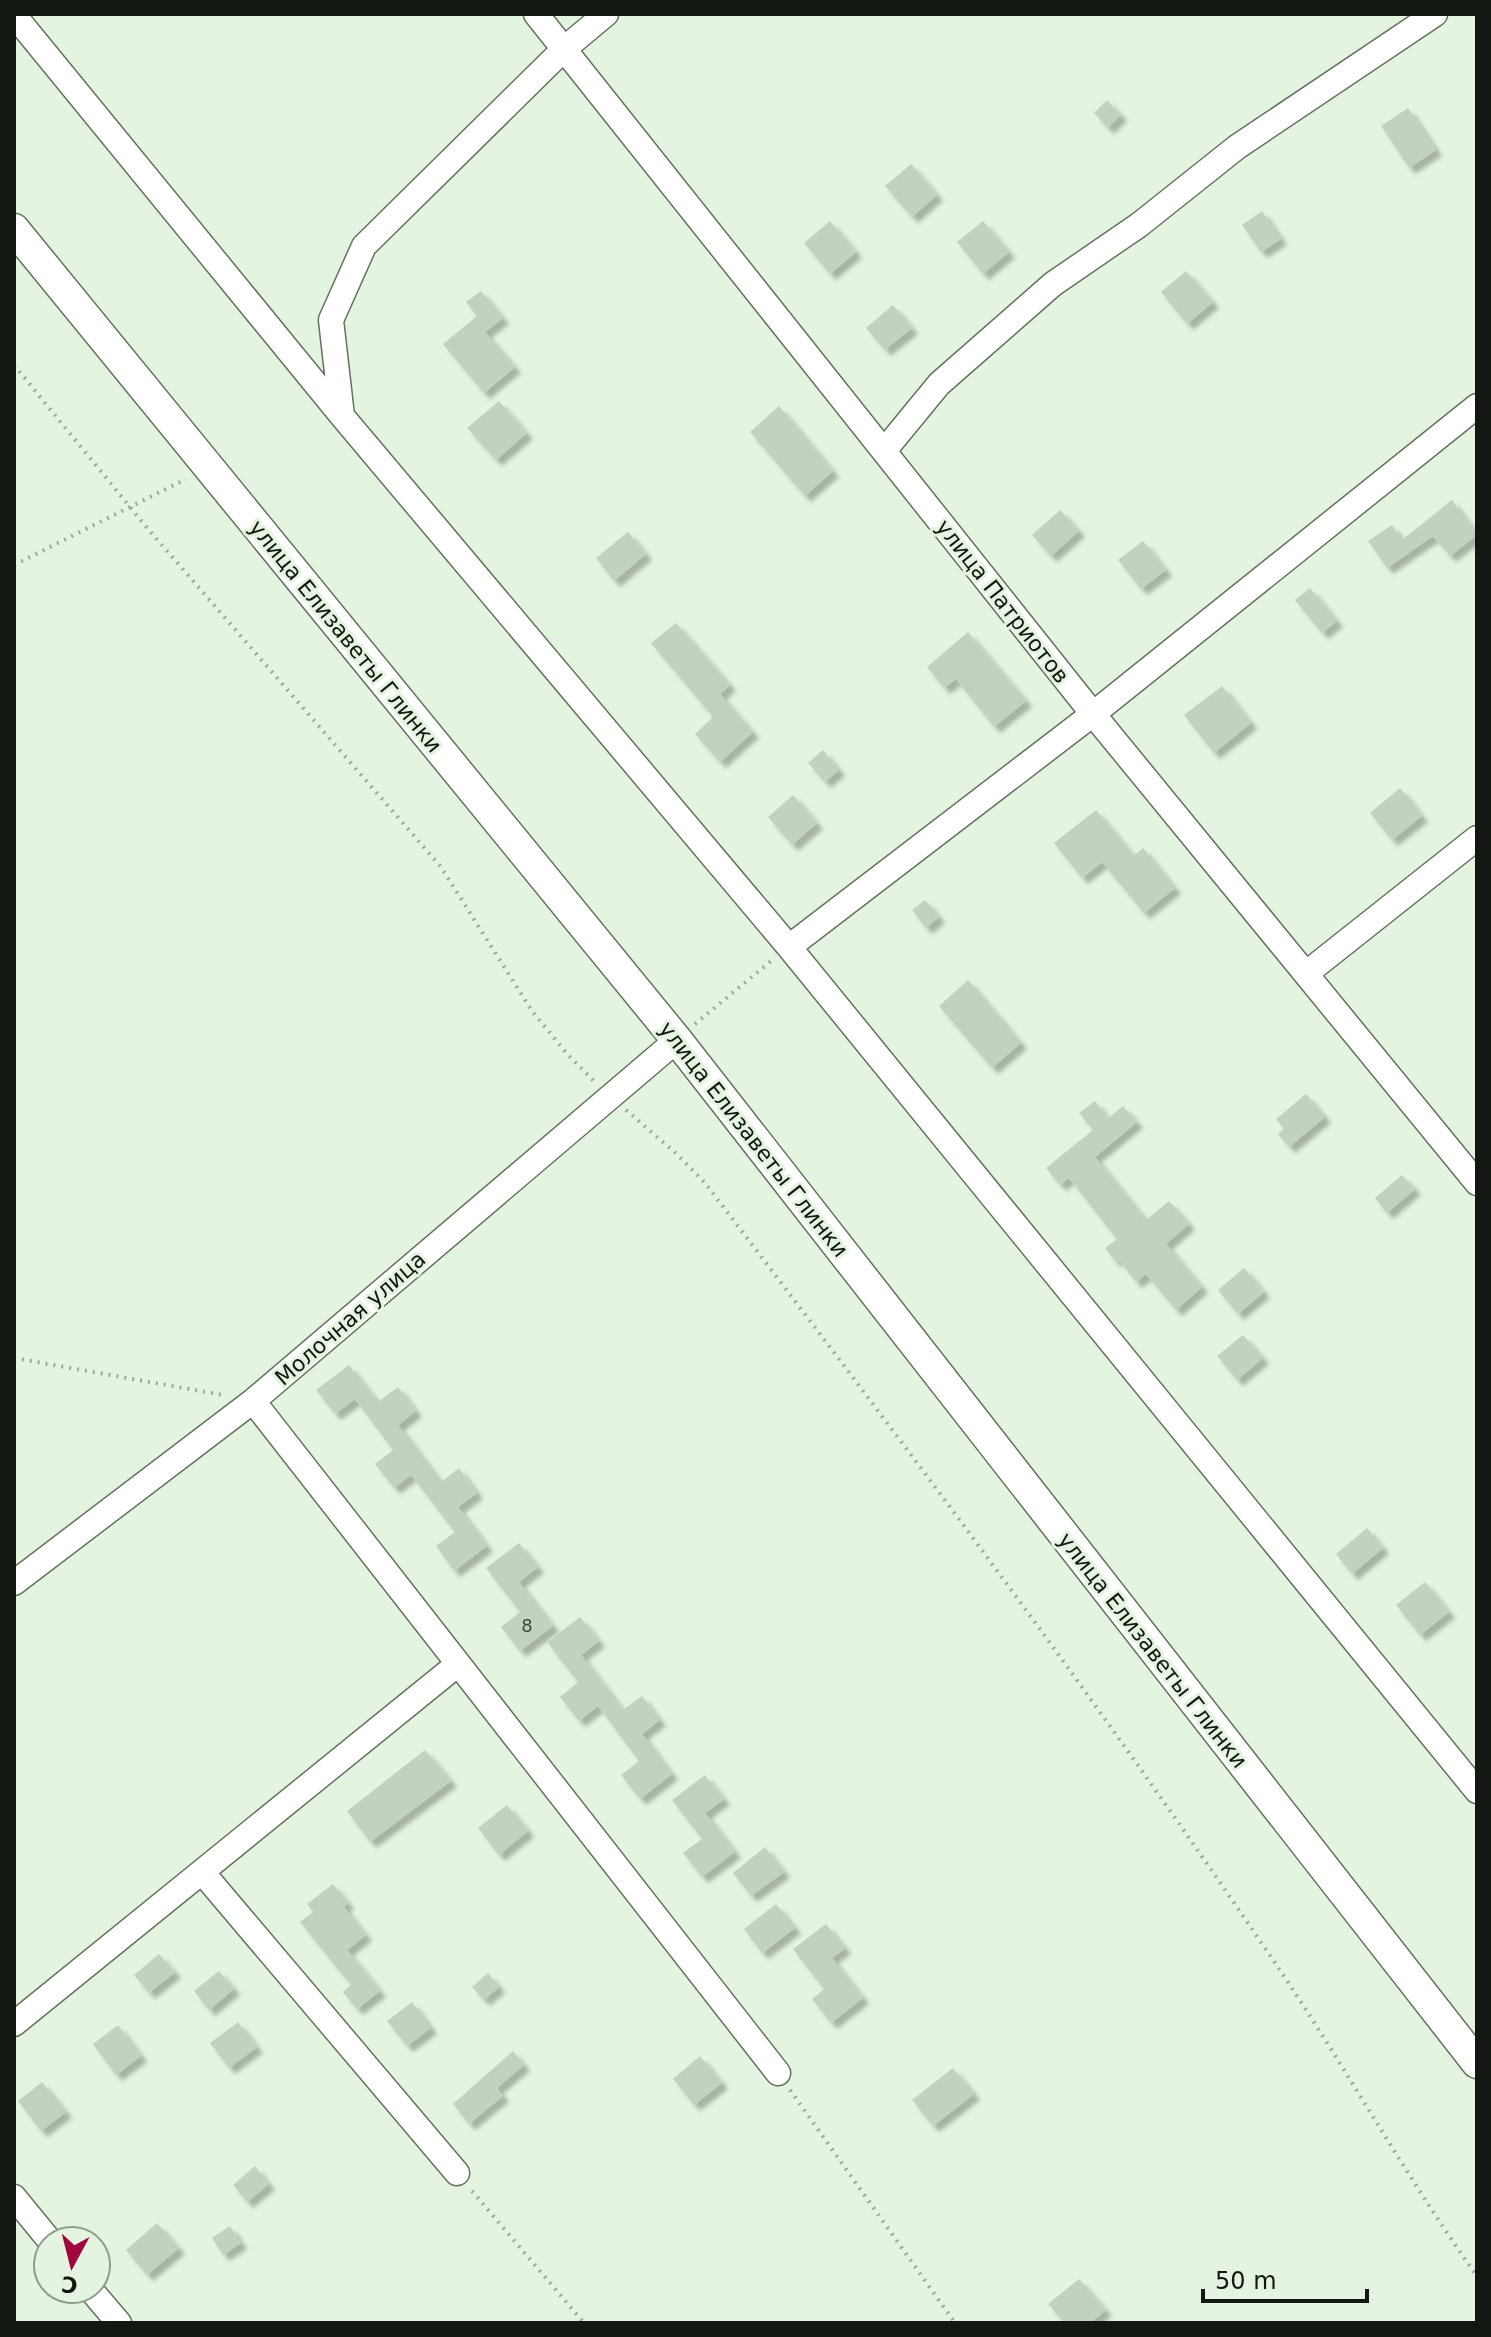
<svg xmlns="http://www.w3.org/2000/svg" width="1491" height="2337" viewBox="0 0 1491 2337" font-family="'DejaVu Sans',sans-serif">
<defs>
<filter id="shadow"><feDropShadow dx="6" dy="6" stdDeviation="2" flood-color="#0004"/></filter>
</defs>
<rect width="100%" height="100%" fill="#e4f4e0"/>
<path fill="#c3d2bf" filter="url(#shadow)" d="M1107 100 1121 115 1108 128 1094 113Z
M1408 108 1436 150 1409 168 1381 126Z
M911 164 937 195 912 217 885 186Z
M1262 211 1281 239 1261 252 1242 225Z
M830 221 856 252 830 274 804 243Z
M983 221 1009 252 983 274 957 242Z
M1186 271 1213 302 1187 324 1161 292Z
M481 291 503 318 485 332 515 367 484 393 443 344 477 316 466 302Z
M893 305 912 328 885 350 866 328Z
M499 401 527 433 496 460 467 428Z
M779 406 833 471 805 496 750 432Z
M1452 500 1477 535 1450 556 1433 536 1387 568 1368 541 1392 525 1402 540Z
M1060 510 1079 531 1051 556 1032 535Z
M628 532 646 554 614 581 596 558Z
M1143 541 1166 570 1141 589 1118 560Z
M1310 588 1337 621 1322 633 1295 600Z
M676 623 730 685 720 694 753 732 720 762 695 734 713 717 651 643Z
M968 632 1026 701 994 727 956 679 944 688 927 667Z
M1222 686 1251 723 1214 753 1184 715Z
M823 750 839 770 825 782 808 763Z
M1400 788 1422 816 1392 840 1370 813Z
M793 795 817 823 792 845 768 817Z
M1096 810 1134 856 1143 848 1175 888 1144 913 1102 862 1082 878 1054 843Z
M925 900 939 917 926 928 912 910Z
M968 980 1021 1043 992 1068 939 1006Z
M1306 1094 1325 1117 1289 1147 1278 1134 1284 1129 1276 1119Z
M1095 1101 1108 1118 1123 1106 1137 1122 1095 1157 1146 1220 1169 1201 1189 1224 1166 1244 1202 1287 1176 1310 1146 1274 1136 1282 1118 1259 1115 1261 1105 1248 1117 1239 1069 1178 1060 1185 1046 1168 1093 1130 1079 1113Z
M1402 1175 1415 1189 1387 1213 1375 1198Z
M1244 1268 1264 1292 1238 1314 1218 1290Z
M1243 1335 1263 1358 1237 1380 1217 1356Z
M349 1365 378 1402 398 1387 416 1411 398 1425 441 1482 459 1468 477 1493 458 1507 487 1546 454 1571 436 1546 455 1532 411 1475 394 1488 375 1464 393 1450 355 1399 335 1414 316 1390Z
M1367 1528 1383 1548 1352 1574 1336 1554Z
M519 1543 538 1567 519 1582 553 1626 520 1651 501 1627 520 1612 486 1568Z
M1425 1582 1449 1612 1420 1635 1396 1605Z
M580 1617 599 1641 581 1655 623 1710 642 1696 660 1720 642 1734 672 1774 640 1799 621 1775 639 1761 598 1706 579 1721 560 1697 578 1682 547 1642Z
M425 1750 451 1781 370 1842 347 1811Z
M705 1775 724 1799 705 1813 735 1852 702 1877 683 1853 702 1839 672 1800Z
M507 1805 528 1831 499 1855 478 1828Z
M765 1847 784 1872 751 1896 733 1873Z
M333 1884 348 1903 344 1907 366 1935 347 1950 380 1991 357 2009 343 1992 351 1985 300 1922 313 1912 307 1904Z
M776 1904 795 1928 762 1953 744 1929Z
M826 1924 845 1948 832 1958 863 1998 831 2023 812 1999 824 1989 793 1949Z
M159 1954 175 1972 149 1993 134 1975Z
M219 1971 234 1989 209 2010 194 1991Z
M488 1973 499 1987 484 2000 472 1987Z
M412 2002 431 2028 407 2046 387 2021Z
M238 2022 257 2047 229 2068 210 2043Z
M118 2025 141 2056 116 2075 93 2044Z
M513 2051 524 2065 497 2088 503 2096 469 2124 453 2104Z
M700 2056 722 2083 694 2105 673 2079Z
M953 2068 974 2094 933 2126 912 2100Z
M42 2082 66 2112 41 2131 18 2101Z
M255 2166 269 2184 247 2202 233 2185Z
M157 2223 179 2248 147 2275 126 2250Z
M230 2226 241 2243 223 2255 212 2238Z
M1079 2279 1106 2310 1090 2323H1065L1048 2304Z"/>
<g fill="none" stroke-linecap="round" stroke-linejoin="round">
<defs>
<path id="minor" d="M536 14 1093 714 1477 1183
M14 15 342 416 789 947 1477 1791
M342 416 331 320 364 246 564 49 606 14
M884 451 939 384 1053 284 1139 225 1237 147 1435 14
M789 947 1093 714 1477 406
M1308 972 1477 838
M253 1401 778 2073
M14 1583 253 1401 677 1040
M202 1872 457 2173
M14 2024 458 1664
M14 2197 50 2241
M90 2289 119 2323"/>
<path id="tertiary" d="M14 229 677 1040 1477 2063"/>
</defs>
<use href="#minor" stroke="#647260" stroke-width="27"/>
<use href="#tertiary" stroke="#647260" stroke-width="33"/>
<path stroke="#9ca99a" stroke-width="4" stroke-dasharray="2 6" stroke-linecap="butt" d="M14 365 148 529 441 867 532 1011 568 1055 596 1083
M14 565 186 479
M695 1024 771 961
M626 1110 679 1156 705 1183C900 1438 1093 1694 1273 1960 1344 2064 1404 2174 1477 2276
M14 1358 223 1395
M790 2090 955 2323
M472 2191 584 2323"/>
<use href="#minor" stroke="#fff" stroke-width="24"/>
<use href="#tertiary" stroke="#fff" stroke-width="30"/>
</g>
<g text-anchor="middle" stroke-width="6" stroke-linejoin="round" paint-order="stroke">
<g font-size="18" fill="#3e463c">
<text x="527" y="1632">8</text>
</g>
<g font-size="22" fill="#121811" stroke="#e4f4e0">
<text transform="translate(1003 601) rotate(52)" y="8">улица Патриотов</text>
<text transform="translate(346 636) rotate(51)" y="8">улица Елизаветы Глинки</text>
<text transform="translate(754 1139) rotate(52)" y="8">улица Елизаветы Глинки</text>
<text transform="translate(350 1318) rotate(-41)" y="8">Молочная улица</text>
<text transform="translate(1153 1650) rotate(52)" y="8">улица Елизаветы Глинки</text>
</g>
</g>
<rect width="1491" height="2337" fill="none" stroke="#121811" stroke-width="32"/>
<g transform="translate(72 2265) rotate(187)"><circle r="38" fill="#e4f4e0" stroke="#909c8d" stroke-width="2"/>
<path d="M0-6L14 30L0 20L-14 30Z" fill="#a1043e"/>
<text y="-12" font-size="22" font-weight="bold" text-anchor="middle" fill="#121811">С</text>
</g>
<path d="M1203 2289v12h164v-12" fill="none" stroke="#121811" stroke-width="4"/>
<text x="1215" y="2289" font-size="24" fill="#121811" stroke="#e4f4e0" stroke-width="6" paint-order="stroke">50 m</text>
</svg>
